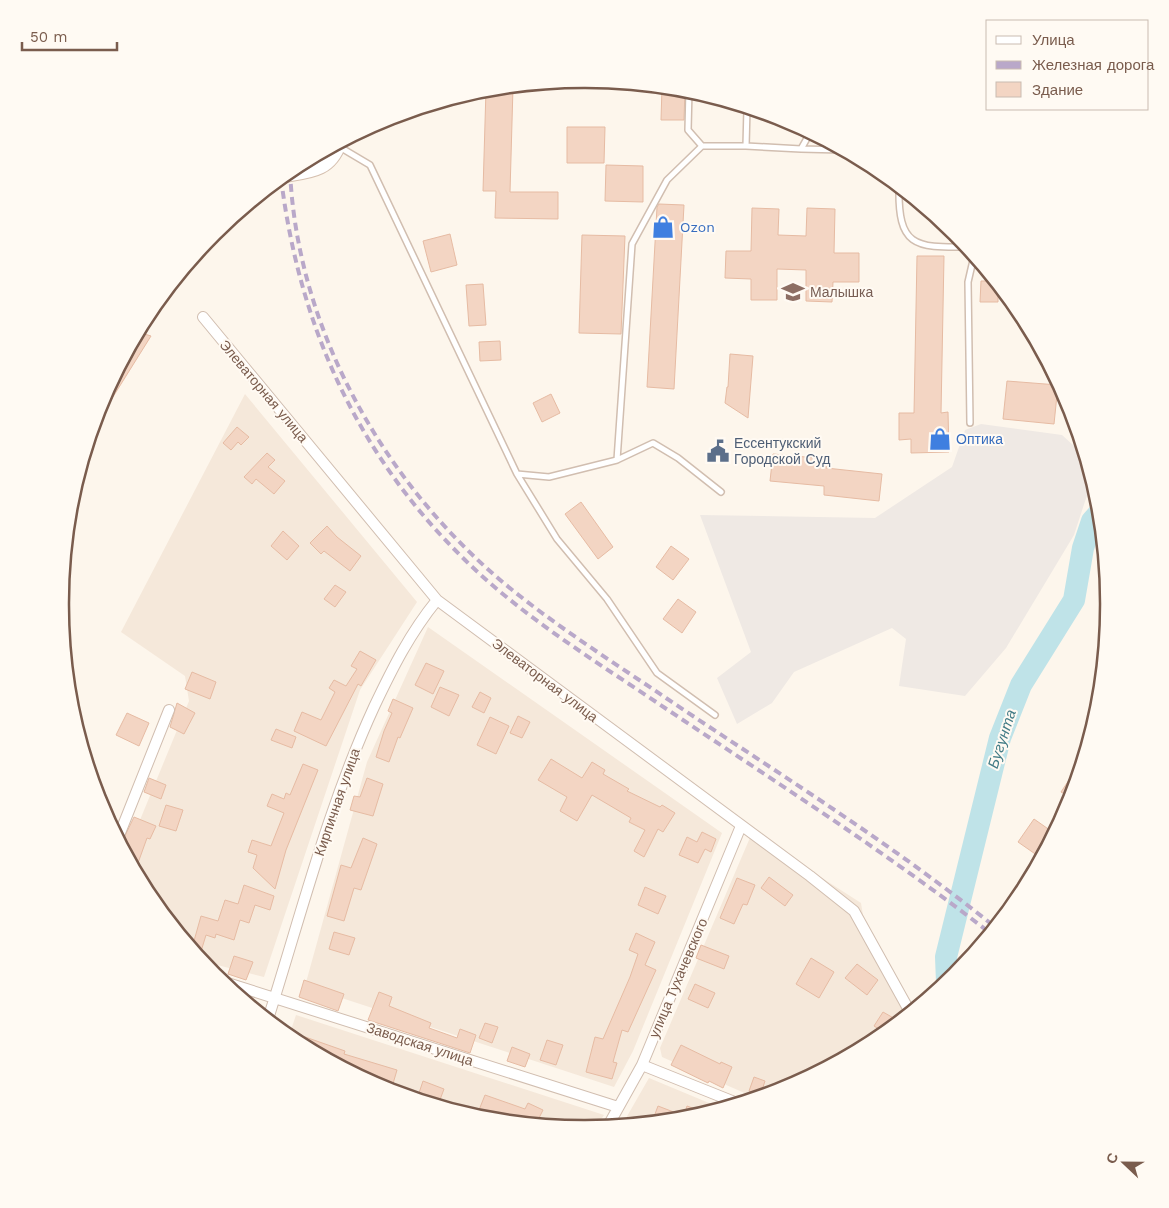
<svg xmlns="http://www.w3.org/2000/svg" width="1169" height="1208" viewBox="0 0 1169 1208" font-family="'Work Sans',sans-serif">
<rect width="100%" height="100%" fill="#fdf6ec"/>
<path fill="#f5e8da" d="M245 394 417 602 360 690 264 977 202 961 148 895 126 854 189 701 185 676 121 632Z
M428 627 722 833 633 1051 614 1087 305 986 367 762Z
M752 833 861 903 868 946 913 1010 876 1040 785 1089 756 1098 662 1057 660 1048Z
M296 1015 604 1115 596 1127 584 1128 482 1118 384 1088 289 1036Z
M649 1078 721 1108 687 1118 622 1125Z"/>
<path fill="#efe9e4" d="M981 424 1062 435 1085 456 1092 480 1074 535 1006 648 965 696 899 686 906 639 892 628 794 672 772 703 737 724 717 678 751 652 700 515 875 518 952 467 965 430Z"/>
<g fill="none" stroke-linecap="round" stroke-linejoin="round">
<path stroke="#bfe3e8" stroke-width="22" d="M947 982 946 957 1000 738 1021 685 1074 600 1083 548 1092 521 1100 512"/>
</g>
<path fill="#f3d5c3" stroke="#e6bba3" d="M513 87 510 192H558V219L495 218 496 191H483L486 89Z
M662 87 685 89 684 120H661Z
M567 127H605L604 163H567Z
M606 165 643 166V202L605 201Z
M659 204 684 205 674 389 647 387 657 207Z
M752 208 779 209 778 235 806 236 807 208 835 209 834 253H859V282H833L832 302 806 301V270L777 269V300H751V279L725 278 726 251H751Z
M450 234 457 265 431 272 423 241Z
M582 235 625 236 621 334 579 333Z
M917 256H944L941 413 948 412 949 452 911 453V439L899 440V413H914Z
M981 281H994L1007 296 998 295V302H980Z
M483 284 486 325 469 326 466 285Z
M138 332 151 336 106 408 100 403Z
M500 341 501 360 480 361 479 342Z
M730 354 753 356 748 418 725 403 727 387H728Z
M1007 381 1058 385 1054 424 1003 419Z
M551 394 560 413 542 422 533 403Z
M237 427 249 437 241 445 238 442 231 450 223 443Z
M267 453 275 460 268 467 285 481 274 494 256 479 252 484 244 477Z
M773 454 827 459 826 468 882 474 879 501 824 495V486L770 481Z
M581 502 613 547 598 559 565 514Z
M327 526 337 537 361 556 350 571 324 551 321 554 310 543Z
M283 531 299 546 287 560 271 546Z
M671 546 689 559 673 580 656 567Z
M335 585 346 592 335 607 324 599Z
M678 599 696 612 682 633 663 619Z
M360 651 376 660 361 686 358 684 326 746 294 731 302 712 321 720 335 692 329 688 334 680 346 686 357 669 351 666Z
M426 663 444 671 433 694 415 685Z
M192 672 216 682 210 699 185 689Z
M440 687 459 695 449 716 431 707Z
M480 692 491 698 484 713 472 707Z
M393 699 413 708 400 738 398 737 389 762 376 757 384 731 392 713 388 711Z
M177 703 195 713 184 734 170 727Z
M127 713 149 723 139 746 116 735Z
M518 716 530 722 522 738 510 733Z
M490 717 509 726 496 754 477 745Z
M276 729 296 737 292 748 271 740Z
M551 759 582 778 592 762 605 770 603 774 629 789 627 791 660 807 662 805 675 813 663 832 658 829 644 857 634 851 645 830 629 822 631 818 592 795 577 821 560 811 567 797 538 780Z
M303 764 318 770 286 850 275 889 253 868 257 855 248 852 252 840 271 846 284 813 267 806 272 794 284 799 286 793 290 795Z
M1077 768 1080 769 1071 798 1061 792Z
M149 778 166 785 161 799 144 792Z
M367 778 383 784 373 816 350 810 354 796 360 797Z
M166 805 183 810 176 831 159 826Z
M134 817 156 826 150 839 147 838 138 863 129 860 121 844Z
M1034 819 1054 833 1041 858 1018 842Z
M702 832 716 839 711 852 705 849 698 863 679 855 687 837 697 842Z
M363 838 377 844 361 890 354 888 344 921 327 916 341 865 351 868Z
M769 877 793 895 785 906 761 888Z
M737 878 755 885 747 905 743 904 734 924 720 918Z
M244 885 274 896 270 910 255 905 249 923 240 920 234 940 216 934 215 938 206 935 199 958 192 948 201 916 218 921 225 900 238 904Z
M645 887 666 896 658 914 638 905Z
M334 932 355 938 349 955 329 949Z
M636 933 655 942 645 965 656 970 628 1032 622 1030 613 1062 617 1063 612 1079 586 1072 595 1037 603 1039 630 977 638 954 629 950Z
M701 945 729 956 724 969 696 958Z
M234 956 253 962 246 980 228 974Z
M811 958 834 972 819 998 796 984Z
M857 964 878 980 867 995 845 978Z
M304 980 344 994 338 1011 299 997Z
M695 984 715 993 708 1008 688 999Z
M379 992 392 997 389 1006 431 1023 429 1028 457 1038 460 1029 476 1035 470 1053 368 1020Z
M883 1012 897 1020 885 1033 874 1026Z
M485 1023 498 1027 492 1043 479 1038Z
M291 1032 345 1051 344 1054 397 1070 392 1087 365 1078 293 1040 289 1037Z
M547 1040 563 1045 556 1065 540 1060Z
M681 1045 720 1064 721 1062 732 1067 723 1088 709 1081 708 1083 671 1065Z
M512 1047 530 1054 525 1067 507 1061Z
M754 1077 765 1081 760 1096 749 1091Z
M423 1081 444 1089 438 1105 417 1099Z
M485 1095 525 1109 528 1103 543 1110 536 1124 496 1120 497 1117 479 1110Z
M658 1106 684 1116 687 1106 706 1113 687 1118 652 1122Z"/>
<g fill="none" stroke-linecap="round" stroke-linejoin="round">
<defs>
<path id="lane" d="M689 90 688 130 702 146
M747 108 746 146 801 149 810 133
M338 146 370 165 517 474 549 477 617 460 632 244 667 180 702 146H746
M801 149 842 150
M899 187C898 246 914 248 967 247
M970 423 968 282 974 256
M617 460 653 443 678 458 721 492
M517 474 557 539 607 599 657 673 715 715"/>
<path id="street" d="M203 317 437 600 810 876 854 911 910 1012
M118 838 169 710
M221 981 618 1107
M268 1019C301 915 328 807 374 707 392 669 410 633 437 600
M642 1065 737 1103
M608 1126 642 1065 741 826"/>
<path id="secondary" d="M284 175C308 171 330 171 339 143"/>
</defs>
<use href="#lane" stroke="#d1beb0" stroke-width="8"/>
<use href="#street" stroke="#d1beb0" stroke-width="12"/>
<use href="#secondary" stroke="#d6c0b0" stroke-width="16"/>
<use href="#lane" stroke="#fff" stroke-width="5"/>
<use href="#street" stroke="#fff" stroke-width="10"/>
<use href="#secondary" stroke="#fff" stroke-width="14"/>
<path stroke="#b9a8c9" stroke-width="4" stroke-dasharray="8 5" stroke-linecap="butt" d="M290 171C297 327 381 478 499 579 551 623 610 660 666 698 776 772 891 843 995 927
M281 178C299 325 357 455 465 560 524 618 597 662 665 708 774 781 886 852 990 933"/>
</g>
<defs>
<symbol id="shop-bare" viewBox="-9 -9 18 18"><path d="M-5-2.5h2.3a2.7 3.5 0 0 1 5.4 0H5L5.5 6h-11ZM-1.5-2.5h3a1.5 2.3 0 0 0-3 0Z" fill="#3f7fe0" stroke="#fffaf3" stroke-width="2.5" paint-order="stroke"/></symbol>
<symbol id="school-bare" viewBox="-9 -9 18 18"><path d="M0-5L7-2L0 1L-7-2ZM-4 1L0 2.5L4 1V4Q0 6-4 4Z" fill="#8d6e63" stroke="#fffaf3" stroke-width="2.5" paint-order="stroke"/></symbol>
<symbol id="civic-bare" viewBox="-9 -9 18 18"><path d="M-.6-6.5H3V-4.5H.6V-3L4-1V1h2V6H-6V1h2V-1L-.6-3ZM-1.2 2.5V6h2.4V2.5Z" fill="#5c6f8a" stroke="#fffaf3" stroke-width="2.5" paint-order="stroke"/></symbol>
</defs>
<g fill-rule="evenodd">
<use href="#shop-bare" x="647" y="211" width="32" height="32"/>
<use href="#school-bare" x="777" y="276" width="32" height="32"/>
<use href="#shop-bare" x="924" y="423" width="32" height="32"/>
<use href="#civic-bare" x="702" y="435" width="32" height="32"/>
</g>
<g text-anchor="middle" stroke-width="4" stroke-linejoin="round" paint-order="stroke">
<g font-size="14" fill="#366cbe" stroke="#fffaf3" text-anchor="start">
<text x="680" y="232">Ozon</text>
<text x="956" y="444">Оптика</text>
</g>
<g font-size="14" fill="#785e54" stroke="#fffaf3" text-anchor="start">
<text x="810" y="297">Малышка</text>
</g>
<g font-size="14" fill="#7a5c4d" stroke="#fffaf3">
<text transform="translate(264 391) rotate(50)" y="5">Элеваторная улица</text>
<text transform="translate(545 680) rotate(37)" y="5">Элеваторная улица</text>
<text transform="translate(337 802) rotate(-71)" y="5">Кирпичная улица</text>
<text transform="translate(678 978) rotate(-67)" y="5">улица Тухачевского</text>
<text transform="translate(420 1044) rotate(18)" y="5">Заводская улица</text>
</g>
<g font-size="14" fill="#4e5e75" stroke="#fffaf3" text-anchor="start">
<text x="734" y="448">Ессентукский<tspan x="734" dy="16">Городской Суд</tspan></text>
</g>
<g font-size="15" font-style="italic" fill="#437c86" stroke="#fffaf3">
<text transform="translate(1002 739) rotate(-72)" y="5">Бугунта</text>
</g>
</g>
<path d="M0 0H1169V1208H0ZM584 88H585A515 515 0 0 1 1100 603V605A515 515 0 0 1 585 1120H584A515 515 0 0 1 69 605V603A515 515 0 0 1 584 88Z" fill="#fffaf3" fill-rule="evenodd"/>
<path fill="none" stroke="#7a5c4d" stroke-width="2.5" d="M584 88H585A515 515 0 0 1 1100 603V605A515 515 0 0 1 585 1120H584A515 515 0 0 1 69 605V603A515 515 0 0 1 584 88Z"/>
<rect x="986" y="20" width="162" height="90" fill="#fffaf3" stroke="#cabbb1"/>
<rect x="996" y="36" width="25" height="8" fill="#ffffff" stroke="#cabbb1"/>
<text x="1032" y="45" font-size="15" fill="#7a5c4d">Улица</text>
<rect x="996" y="61" width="25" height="8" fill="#b9a8c9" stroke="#cabbb1"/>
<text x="1032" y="70" font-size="15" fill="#7a5c4d">Железная дорога</text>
<rect x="996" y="82" width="25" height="15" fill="#f3d5c3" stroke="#cabbb1"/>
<text x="1032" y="95" font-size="15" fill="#7a5c4d">Здание</text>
<g transform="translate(1124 1163) rotate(292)" stroke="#fffaf3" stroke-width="4" paint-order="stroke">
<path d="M0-4L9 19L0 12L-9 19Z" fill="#7a5c4d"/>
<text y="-8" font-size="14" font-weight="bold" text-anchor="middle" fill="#7a5c4d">С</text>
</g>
<path d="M22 42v8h95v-8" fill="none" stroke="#7a5c4d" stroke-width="2.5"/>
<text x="30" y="42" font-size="15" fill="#7a5c4d" stroke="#fffaf3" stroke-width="4" paint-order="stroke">50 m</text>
</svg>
